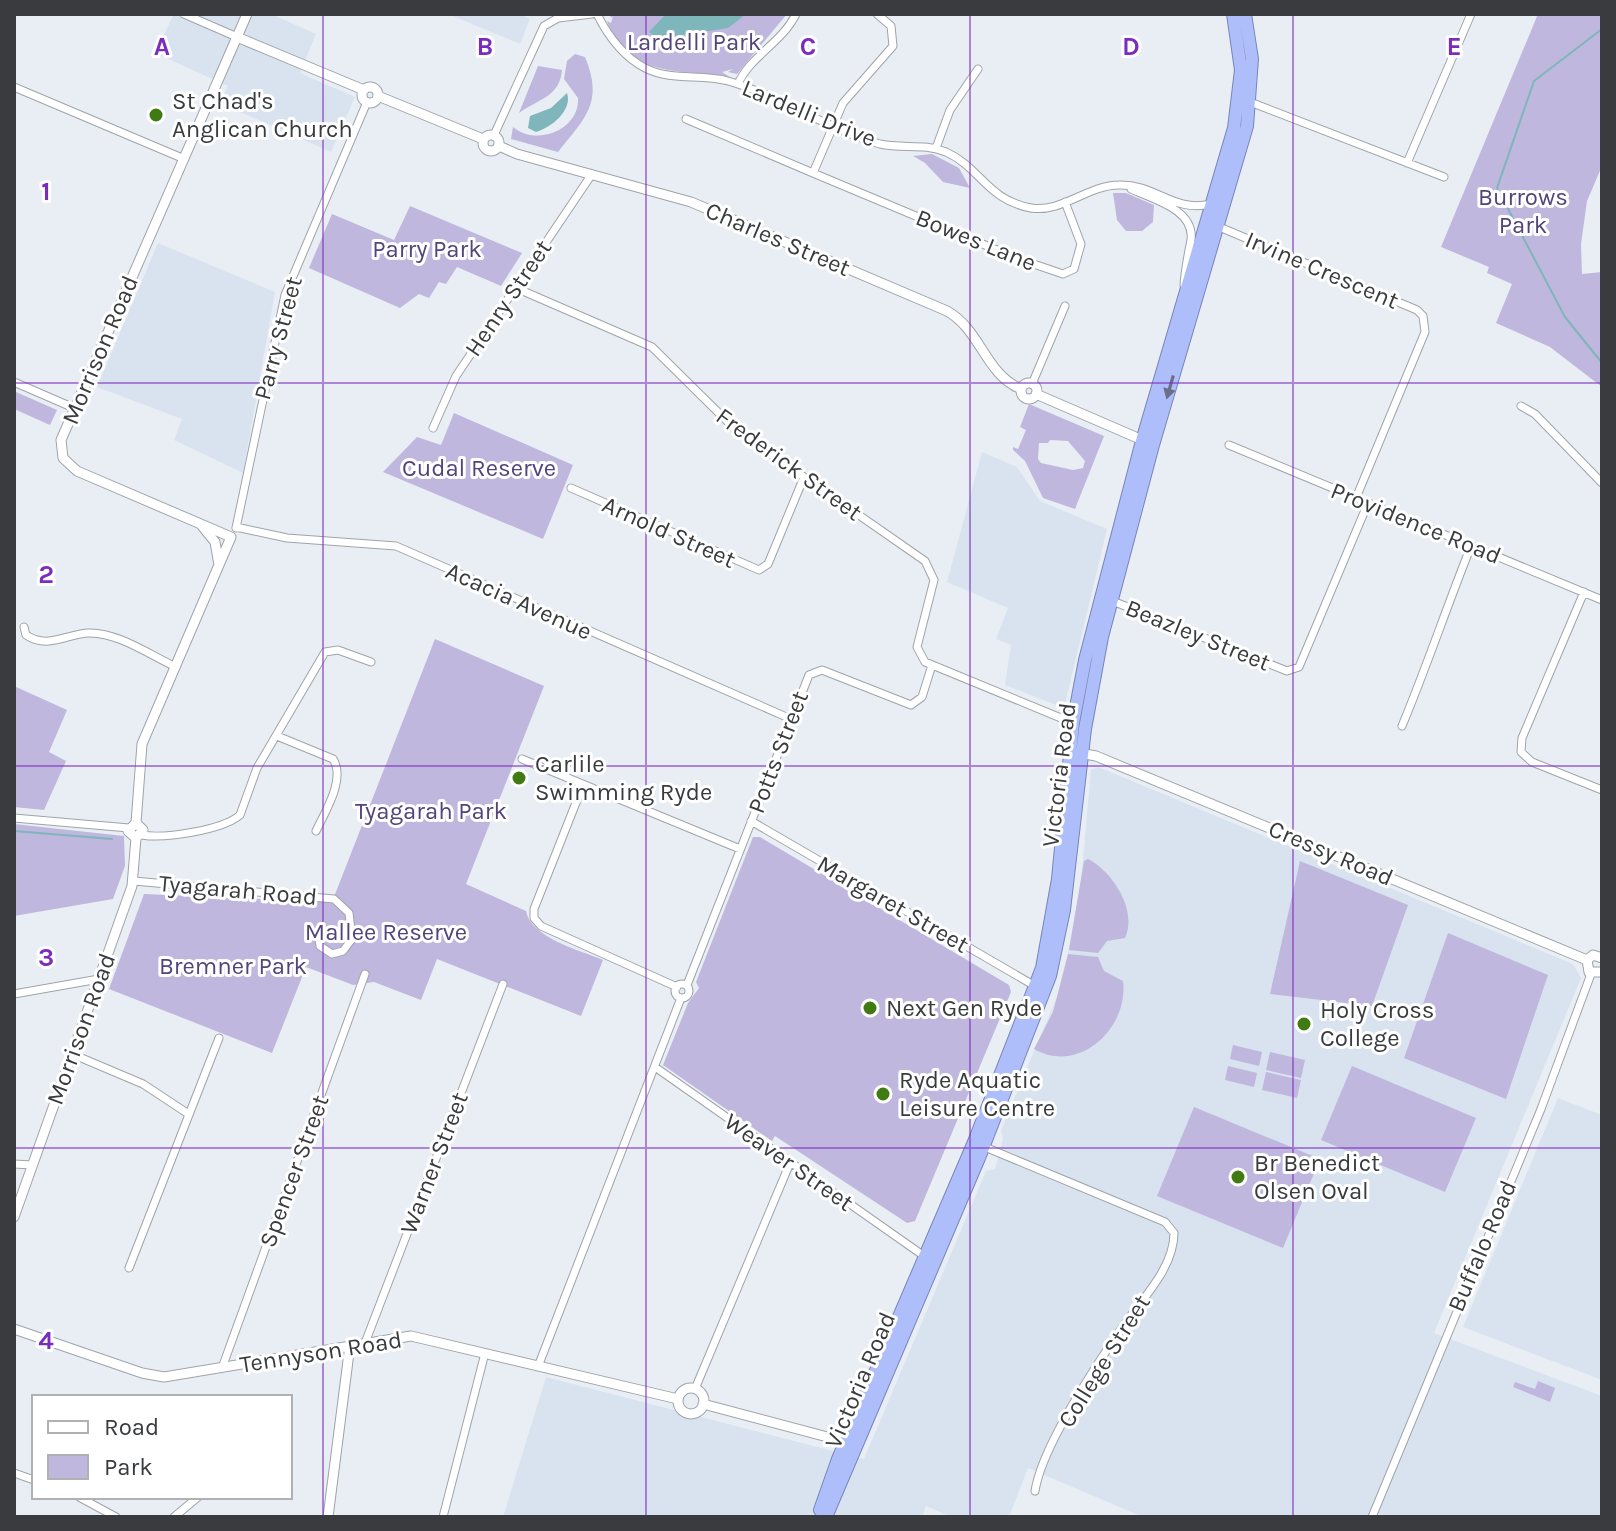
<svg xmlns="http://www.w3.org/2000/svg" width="1616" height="1531" viewBox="0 0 1616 1531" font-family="Karla,sans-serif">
<rect width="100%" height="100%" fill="#e9eef4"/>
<path fill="#d8e3ef" d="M174 14H271L316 34 300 73 355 97 331 152 220 103 228 86 155 53Z
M448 14H520L530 19 520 44Z
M158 243 275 292 243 473 174 440 182 419 97 387Z
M982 452 1017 467 1040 501 1107 529 1064 708 1005 685 1011 645 996 639 1008 608 947 582Z
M1098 767 1573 964 1581 978 1434 1333 1602 1396V1517H1143L1028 1468 1009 1517H951L926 1506 922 1517H503L546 1377 864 1459 986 1171 995 1169 1003 1139 1001 1130 1062 985 1081 882 1091 770Z
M1558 1098 1602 1115V1380L1463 1327Z"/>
<path fill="#bfb7dd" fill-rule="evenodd" d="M610 14 615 15 787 14 737 74 728 72 733 69 722 72 730 77C684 69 626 79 607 21L611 23 613 16 611 18Z
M1538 14H1602V166L1587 201 1581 244 1582 274 1602 272V387L1550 347 1496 323 1512 284 1487 273 1489 267 1441 247Z
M575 54 585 57C604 103 585 118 558 152L511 139 513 127C536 147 580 130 578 98L564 79 567 61Z
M538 66 562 70C560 97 538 99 519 113Z
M932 154 959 168 970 188 943 182 925 163 913 156Z
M1113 193H1126L1154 205 1153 222 1142 231H1126L1117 220Z
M410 206 522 253 501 286 457 267 446 284 439 282 429 298 419 294 400 308 309 268 332 214 394 240Z
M16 392 57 410 50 425 14 409Z
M1029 404 1104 436 1075 509 1043 498 1025 461 1013 450V447L1018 449 1026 430 1020 427ZM1050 440 1068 441 1085 461 1083 468 1073 470 1041 463 1038 459 1039 443H1048Z
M454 413 573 465 543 539 383 472 417 437 441 445Z
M435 639 544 686 466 884 526 911C531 938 580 950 603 960L581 1016 437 959 421 1000 374 982 353 985 306 967 272 1053 109 989 144 894 332 902Z
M14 686 67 710 49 752 66 761 44 810 14 807Z
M14 824 124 836 125 866 113 899 14 916Z
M753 837H760L1009 985 1011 992 915 1221 907 1223 775 1136 772 1141 663 1065 688 1003 699 988 696 982Z
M1088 859C1112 871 1138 910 1125 938L1107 941 1098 953 1069 950 1084 861Z
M1300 861 1408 905 1372 1006 1270 994Z
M1448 933 1548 975 1506 1099 1404 1058Z
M1068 954 1098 957 1104 971 1123 981C1129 1028 1079 1075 1034 1049L1053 1012Z
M1233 1045 1262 1052 1259 1066 1230 1059Z
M1270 1052 1305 1060 1301 1078 1266 1070Z
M1228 1066 1257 1073 1254 1087 1225 1080Z
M1352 1066 1476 1118 1445 1192 1321 1140Z
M1266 1072 1301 1080 1297 1098 1262 1090Z
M1194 1107 1320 1159 1283 1248 1157 1196Z
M1538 1381 1555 1388 1550 1402 1513 1387 1515 1382 1535 1389Z"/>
<path fill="#7eb6bc" d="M666 14H746L728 28 657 39 649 32Z
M567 93C573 110 551 128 536 132L528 128 530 116 551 108Z"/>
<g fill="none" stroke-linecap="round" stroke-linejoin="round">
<path stroke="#7eb6bc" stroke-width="2" d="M1602 29 1534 81 1497 188 1565 317 1602 363
M14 831 112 839"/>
<defs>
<path id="minor" d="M184 14 237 37
M597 14C608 36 622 56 645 68 673 82 700 73 728 81 781 96 828 130 880 144 903 149 924 143 946 152 980 167 987 200 1031 208 1062 213 1088 185 1119 185 1156 184 1173 213 1211 204
M738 84C750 56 782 43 796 14
M14 87 182 158
M1250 102 1444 177
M686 119 813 173 843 103 893 46 891 26 877 14
M494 135 544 26 558 18 592 14
M936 148 950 110 978 69
M1407 163 1471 14
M813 173 1016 258 1063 274 1074 269 1081 244 1065 202
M1131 189C1152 199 1195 209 1191 240 1188 255 1185 269 1184 285
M1217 226 1417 310 1423 316 1425 332 1356 498
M516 288 652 347 735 429 925 561 934 580 917 647 925 662 1073 723
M14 382 74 408
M1032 384 1065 306
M1521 406 1535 414 1602 483
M433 428 456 376 592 174
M1229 445 1602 600
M571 488 759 570 768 564 804 477
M236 527 287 538 396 546 791 719
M236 528 285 295 367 102
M1584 592 1522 738 1521 752 1532 762 1602 790
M1110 600 1287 671 1299 667 1368 503
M24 627 26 635C47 649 65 635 87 633 116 631 150 655 176 667
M1402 726C1427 666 1447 606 1471 546
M277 736 333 759C346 779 325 812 316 831
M522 759 740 849
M583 785 534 909V918L541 926 677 987
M14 818 129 828
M751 821 1035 986
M142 835C164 839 223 830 240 815L257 768 325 652 338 650 371 662
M134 881 334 899 349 913 352 939 343 951 332 954 320 946 318 931
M675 991a7 7 0 1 1 14 0a7 7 0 1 1-14 0Z
M687 985 809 675 822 670 911 705 922 697 932 665
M14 994 99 979
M72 1054 143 1084 187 1113
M655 1067 924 1256
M980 1145 1165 1222 1174 1233C1174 1269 1140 1301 1121 1329 1095 1367 1042 1446 1035 1491
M14 1164 32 1165
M129 1268 219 1038
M365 1343 503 984
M539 1364 681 998
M222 1368 365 974
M695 1389 790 1163
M14 1473 34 1480
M79 1497 116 1517
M174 1517 198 1497
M443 1517 485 1353
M1372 1517 1541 1109 1591 974"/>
<path id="tertiary" d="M237 37 364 90
M362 95a8 8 0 1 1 16 0a8 8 0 1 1-16 0Z
M378 96 483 139
M483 143a8 8 0 1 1 16 0a8 8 0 1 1-16 0Z
M499 146 517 154 691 202 947 311C981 330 985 374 1021 389
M1021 391a8 8 0 1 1 16 0a8 8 0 1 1-16 0Z
M1036 394 1147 442
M202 526 215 542 219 565
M1079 753 1096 756 1587 960
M136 823 142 744 231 537 77 471 63 458 61 440 247 14
M136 838 143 830 136 823
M136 838 128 831 136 823
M1587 960 1589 972H1602
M1587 960 1593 955 1602 958
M14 1217 132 886 136 838
M14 1329 142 1373 164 1377 411 1336 678 1399
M678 1401a13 13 0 1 1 26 0a13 13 0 1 1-26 0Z
M703 1404 850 1443
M328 1517 350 1345"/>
<path id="trunk" d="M820 1510 838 1459 974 1142 1042 968 1058 879 1073 723 1085 660 1142 441 1234 128 1241 70 1233 14
M826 1517 979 1158 1050 976 1064 910 1085 729 1102 637 1153 445 1247 126 1252 59 1245 14"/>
</defs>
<use href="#minor" stroke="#9fa4aa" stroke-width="9"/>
<use href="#tertiary" stroke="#9fa4aa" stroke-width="11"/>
<use href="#trunk" stroke="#7785b7" stroke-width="14"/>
<use href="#minor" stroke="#fff" stroke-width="7"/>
<use href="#tertiary" stroke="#fff" stroke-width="9"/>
<use href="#trunk" stroke="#aebefa" stroke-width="12"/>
</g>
<defs><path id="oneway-solid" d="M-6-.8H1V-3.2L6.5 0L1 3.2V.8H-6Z" transform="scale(2)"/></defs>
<use fill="#686f89" href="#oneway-solid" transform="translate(1170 387) rotate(106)"/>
<path fill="none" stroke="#7b2cbf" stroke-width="2" stroke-opacity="0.55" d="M323 14V1517M646 14V1517M970 14V1517M1293 14V1517M14 383H1602M14 766H1602M14 1148H1602"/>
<g fill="#407a13" stroke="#fff" stroke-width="3">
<circle cx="156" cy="115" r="8"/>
<circle cx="519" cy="778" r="8"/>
<circle cx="870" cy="1008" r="8"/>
<circle cx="1304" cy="1024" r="8"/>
<circle cx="883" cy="1094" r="8"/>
<circle cx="1238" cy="1177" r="8"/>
</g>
<g text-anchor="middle" stroke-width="6" stroke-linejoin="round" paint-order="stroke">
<g font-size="24" fill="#53447a" stroke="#fff">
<text x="694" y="50">Lardelli Park</text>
<text x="1523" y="205">Burrows<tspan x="1523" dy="28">Park</tspan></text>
<text x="427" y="257">Parry Park</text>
<text x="479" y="476">Cudal Reserve</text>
<text x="431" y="819">Tyagarah Park</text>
<text x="386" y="940">Mallee Reserve</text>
<text x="233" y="974">Bremner Park</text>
</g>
<g font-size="24" fill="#393b3e" stroke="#fff" text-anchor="start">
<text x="172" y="109">St Chad's<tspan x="172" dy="28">Anglican Church</tspan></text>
<text x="535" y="772">Carlile<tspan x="535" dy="28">Swimming Ryde</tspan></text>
<text x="886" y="1016">Next Gen Ryde</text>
<text x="1320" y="1018">Holy Cross<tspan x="1320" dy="28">College</tspan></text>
<text x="899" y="1088">Ryde Aquatic<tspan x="899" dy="28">Leisure Centre</tspan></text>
<text x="1254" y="1171">Br Benedict<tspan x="1254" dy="28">Olsen Oval</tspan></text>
</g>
<g font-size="24" fill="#393b3e" stroke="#fff">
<text transform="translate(809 113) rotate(22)" y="8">Lardelli Drive</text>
<text transform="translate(778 239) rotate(23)" y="8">Charles Street</text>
<text transform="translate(976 240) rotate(22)" y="8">Bowes Lane</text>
<text transform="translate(1322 270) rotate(23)" y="8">Irvine Crescent</text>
<text transform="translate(508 298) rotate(-56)" y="8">Henry Street</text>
<text transform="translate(278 338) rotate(-75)" y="8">Parry Street</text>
<text transform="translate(100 350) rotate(-67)" y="8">Morrison Road</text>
<text transform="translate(789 464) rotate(36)" y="8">Frederick Street</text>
<text transform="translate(1416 523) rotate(22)" y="8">Providence Road</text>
<text transform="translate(669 532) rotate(24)" y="8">Arnold Street</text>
<text transform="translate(519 601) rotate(24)" y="8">Acacia Avenue</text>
<text transform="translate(1198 635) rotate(22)" y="8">Beazley Street</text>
<text transform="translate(778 752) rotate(-69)" y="8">Potts Street</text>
<text transform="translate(1059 775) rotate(-83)" y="8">Victoria Road</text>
<text transform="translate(1331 853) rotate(23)" y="8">Cressy Road</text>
<text transform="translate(238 890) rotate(5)" y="8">Tyagarah Road</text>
<text transform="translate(893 904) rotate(30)" y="8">Margaret Street</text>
<text transform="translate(81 1029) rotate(-70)" y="8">Morrison Road</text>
<text transform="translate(789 1162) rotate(35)" y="8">Weaver Street</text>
<text transform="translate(434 1163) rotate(-69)" y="8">Warner Street</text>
<text transform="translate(294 1171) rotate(-70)" y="8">Spencer Street</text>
<text transform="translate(1482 1246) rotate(-67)" y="8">Buffalo Road</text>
<text transform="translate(321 1352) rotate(-9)" y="8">Tennyson Road</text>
<text transform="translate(1104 1361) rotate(-58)" y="8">College Street</text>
<text transform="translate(860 1380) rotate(-67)" y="8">Victoria Road</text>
</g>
</g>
<g font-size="26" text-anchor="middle" font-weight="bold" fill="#7b2cbf" stroke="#fff" stroke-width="6" stroke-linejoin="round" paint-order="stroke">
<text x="162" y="55">A</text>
<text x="485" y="55">B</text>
<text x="808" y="55">C</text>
<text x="1131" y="55">D</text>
<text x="1454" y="55">E</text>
<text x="46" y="200">1</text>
<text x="46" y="583">2</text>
<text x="46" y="966">3</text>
<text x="46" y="1349">4</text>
</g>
<rect width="1616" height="1531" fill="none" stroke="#393b3e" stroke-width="32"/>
<rect x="32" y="1395" width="260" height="104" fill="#ffffff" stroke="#b0b1b2" stroke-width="2"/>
<rect x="48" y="1421" width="40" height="12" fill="#ffffff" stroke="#b0b1b2" stroke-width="2"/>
<text x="104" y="1435" font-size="24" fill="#393b3e">Road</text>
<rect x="48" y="1455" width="40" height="24" fill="#bfb7dd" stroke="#b0b1b2" stroke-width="2"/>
<text x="104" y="1475" font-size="24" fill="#393b3e">Park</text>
</svg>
